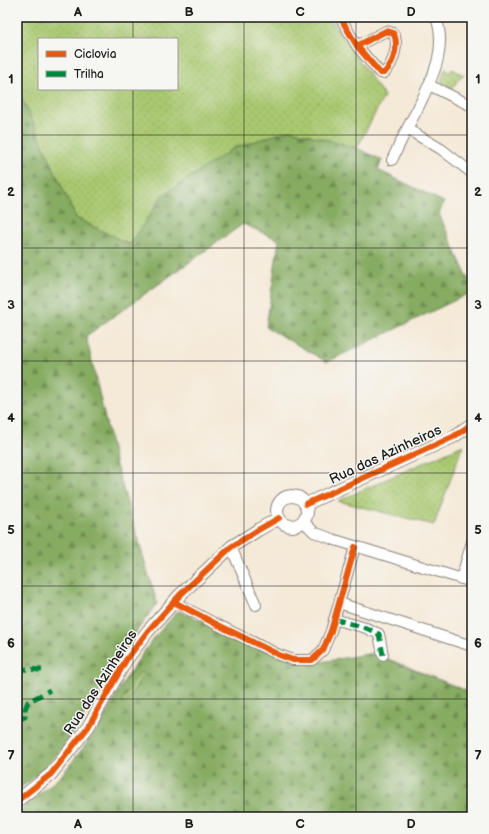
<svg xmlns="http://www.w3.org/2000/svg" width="489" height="834" viewBox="0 0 489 834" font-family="'Balsamiq Sans',sans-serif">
<defs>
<pattern id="green-dots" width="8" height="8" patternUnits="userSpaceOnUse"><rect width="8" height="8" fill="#a9c870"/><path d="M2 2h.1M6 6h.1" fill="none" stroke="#91ab60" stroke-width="1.8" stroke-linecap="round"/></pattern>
<pattern id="forest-firs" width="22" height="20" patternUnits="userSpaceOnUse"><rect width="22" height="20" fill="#86ac62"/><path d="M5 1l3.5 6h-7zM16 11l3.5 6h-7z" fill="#6d8b50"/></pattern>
</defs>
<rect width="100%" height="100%" fill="#f6f6f2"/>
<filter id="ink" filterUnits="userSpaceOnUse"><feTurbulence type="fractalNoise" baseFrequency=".025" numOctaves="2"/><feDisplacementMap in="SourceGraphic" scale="8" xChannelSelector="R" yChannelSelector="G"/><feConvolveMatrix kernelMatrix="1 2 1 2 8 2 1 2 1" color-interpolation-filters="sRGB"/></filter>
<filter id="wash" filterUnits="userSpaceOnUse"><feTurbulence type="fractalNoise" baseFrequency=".012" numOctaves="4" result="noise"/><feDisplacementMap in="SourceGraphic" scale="16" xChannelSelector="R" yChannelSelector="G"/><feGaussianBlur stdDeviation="0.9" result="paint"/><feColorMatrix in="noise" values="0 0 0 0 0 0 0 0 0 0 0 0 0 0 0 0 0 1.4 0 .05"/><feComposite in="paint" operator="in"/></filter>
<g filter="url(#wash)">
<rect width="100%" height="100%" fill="#f5e9d7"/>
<path fill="url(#green-dots)" stroke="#627246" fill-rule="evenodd" d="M17 17H329L384 96 357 148 290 130 163 195 130 245 76 218 17 87ZM39 39H177V89H39Z
M445 68 447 69V72L449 73 452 69 464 75 459 78 452 89 441 81Z
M463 445 434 525 338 501Z"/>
<path fill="url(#forest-firs)" stroke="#51643f" d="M17 87 76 218 130 245 163 195 234 148 290 130 357 148 382 160 378 170 444 202 439 214 472 288V292L327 362 266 327 279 240 243 224 86 336 115 462 157 603 129 642 75 731 58 754 30 781 17 790Z
M178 611 309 664 373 653 472 693V817H17V813L61 776 97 730 127 676 153 639Z"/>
<path fill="#a9c870" stroke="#627246" d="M140 673H144L125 704 122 703Z"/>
</g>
<g filter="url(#ink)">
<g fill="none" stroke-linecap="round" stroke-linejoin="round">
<defs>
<path id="minor" d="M340 17 357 46 380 73H384C393 65 400 43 393 33L386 31 357 46
M429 85 472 106
M407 129 441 149 472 173
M392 160C400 143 408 126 417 110 431 80 448 51 436 17
M303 521 314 532 332 539 472 582
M231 547 256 605
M461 579 472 542
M174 602 216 624 279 655 293 660H312L323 650 331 631 355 547
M339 603 472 646
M334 619 366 628 379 634 383 655"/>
<path id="tertiary" d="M277 511a15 15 0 1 1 30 0a15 15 0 1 1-30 0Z
M306 504 453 437 472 424
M17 801 51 774 88 727 126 660 148 631 180 595 231 547 258 530 279 518"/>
</defs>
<use href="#minor" stroke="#88827a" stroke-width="12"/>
<use href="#tertiary" stroke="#88827a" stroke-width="14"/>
<use href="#minor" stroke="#fff" stroke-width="10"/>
<use href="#tertiary" stroke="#fff" stroke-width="12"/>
<path stroke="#00873e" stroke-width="5" stroke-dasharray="10 5" stroke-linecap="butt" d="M334 619 366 628 379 634 383 655
M17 669 45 670
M17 720 25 717V709L28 702 50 690"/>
<defs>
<path id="cycleway" d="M340 17 357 46 380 73H384C393 65 400 43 393 33L386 31 357 46
M306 504 453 437 472 424
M174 602 216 624 279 655 293 660H312L323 650 331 631 355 547
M17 801 51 774 88 727 126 660 148 631 180 595 231 547 258 530 279 518"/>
</defs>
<use href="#cycleway" stroke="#f6f6f2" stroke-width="8"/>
<use href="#cycleway" stroke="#e8590c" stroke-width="6"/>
</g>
</g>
<path fill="none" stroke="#1c1c1c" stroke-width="1" stroke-opacity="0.55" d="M133 17V39M244 17V817M356 17V817M133 89V817M17 135H472M17 248H472M17 361H472M17 473H472M17 586H472M17 699H472"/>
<g text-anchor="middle" stroke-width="3" stroke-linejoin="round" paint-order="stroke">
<g font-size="14" fill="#1c1c1c" stroke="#f6f6f2">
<text transform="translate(385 454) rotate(-25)" y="5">Rua das Azinheiras</text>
<text transform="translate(100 682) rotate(-57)" y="5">Rua das Azinheiras</text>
</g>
</g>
<rect width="489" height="834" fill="none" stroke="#f6f6f2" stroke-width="44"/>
<rect x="38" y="38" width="140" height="52" fill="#f6f6f2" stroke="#9f9f9c"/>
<rect x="46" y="51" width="20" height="6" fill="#e8590c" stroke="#9f9f9c"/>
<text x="74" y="58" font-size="12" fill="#1c1c1c">Ciclovia</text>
<rect x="46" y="71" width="20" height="6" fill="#00873e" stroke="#9f9f9c"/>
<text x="74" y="78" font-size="12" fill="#1c1c1c">Trilha</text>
<rect x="22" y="22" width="445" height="790" fill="none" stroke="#1c1c1c" stroke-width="1.5"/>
<g font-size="13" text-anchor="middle" font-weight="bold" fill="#1c1c1c">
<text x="78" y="16">A</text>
<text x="189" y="16">B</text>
<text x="300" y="16">C</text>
<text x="411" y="16">D</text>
<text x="11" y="83">1</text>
<text x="478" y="83">1</text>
<text x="11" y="196">2</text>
<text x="478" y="196">2</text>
<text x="11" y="309">3</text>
<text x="478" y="309">3</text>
<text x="11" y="422">4</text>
<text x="478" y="422">4</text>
<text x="11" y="534">5</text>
<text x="478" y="534">5</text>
<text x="11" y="647">6</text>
<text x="478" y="647">6</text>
<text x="11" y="760">7</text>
<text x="478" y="760">7</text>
<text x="78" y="828">A</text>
<text x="189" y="828">B</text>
<text x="300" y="828">C</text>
<text x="411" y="828">D</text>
</g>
</svg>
